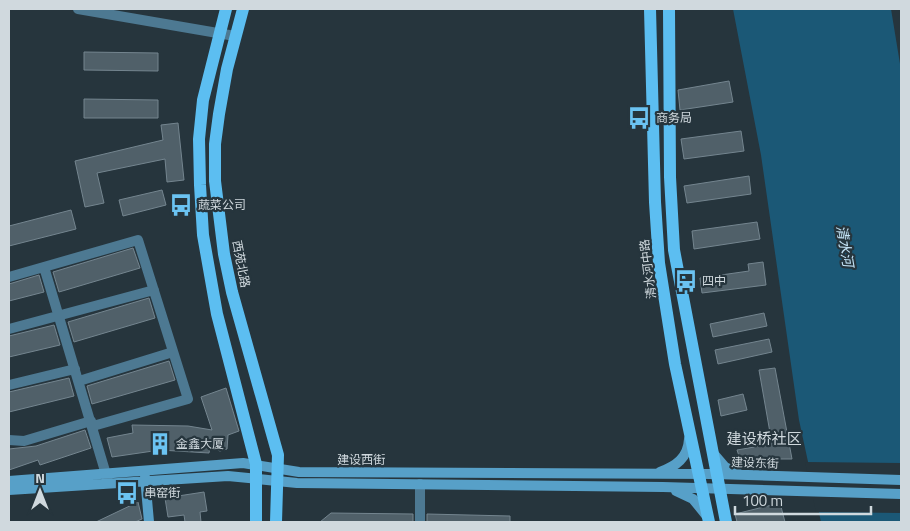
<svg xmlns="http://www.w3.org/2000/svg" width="910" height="531" viewBox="0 0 910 531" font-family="'Titillium Web','Noto Sans SC',sans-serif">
<rect width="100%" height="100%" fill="#26353d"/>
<path fill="#1b5876" d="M733 9H891L901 70V522H821L799 420 761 155Z"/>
<path fill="#26353d" d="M805 462 901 463V513L816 512Z"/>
<path fill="#506069" stroke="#74858f" d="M84 52 158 53V71L84 70Z
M729 81 733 102 680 110 678 90Z
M84 99 158 100V118H84Z
M178 123 184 180 167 182 165 159 97 173 104 203 85 207 75 161 163 140 161 125Z
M741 131 744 151 684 159 681 139Z
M749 176 751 194 687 203 684 186Z
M162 190 166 205 123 216 119 200Z
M71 210 76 229 9 246V226Z
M757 222 760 239 694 249 692 231Z
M133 248 140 268 59 292 53 272Z
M763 262 766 285 702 293 700 278 749 271 748 264Z
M39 275 44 292 9 301V284Z
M149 298 155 318 74 342 68 322Z
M764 313 767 326 713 337 710 324Z
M54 325 60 345 9 357V336Z
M769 339 772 352 718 364 715 350Z
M169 361 175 380 92 404 87 386Z
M775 368 792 459H740L737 450 772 444 759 370Z
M69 378 74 396 9 412V392Z
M226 388 239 431 228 435 227 449 220 451 210 447 209 453 160 450 112 457 107 438 133 433 132 425 188 426 212 430 201 397Z
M743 394 747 410 721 416 718 400Z
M85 430 91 448 40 465 38 460 9 470V449L36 446Z
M204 492 207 511 200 512 201 522H185L184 515 168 517 165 498Z
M138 502 142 519 135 522H96Z
M780 503 785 522H737L735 514Z
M331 513 413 514V522H320Z
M427 514 510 516V522H427Z"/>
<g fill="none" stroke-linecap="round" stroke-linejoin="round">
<path stroke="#4d7992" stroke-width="10" d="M78 9 235 36
M44 267 108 481
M9 277 138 240 188 399 93 426
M9 329 154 290
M79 381 173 352
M9 385 75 369
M9 440 24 441 91 421
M420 521V484"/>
<path stroke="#57a0c8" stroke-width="10" d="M713 453 725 467 738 473
M660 472C676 466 688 458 689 439
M145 477 149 522
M9 481 243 463 299 472 715 474 901 480
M9 490 228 476 297 483 663 487 901 494
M676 491 693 499 706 515"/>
<path stroke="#5cbef1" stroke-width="12" d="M226 9 203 100 199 139 200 185 203 235 217 314 256 464V522
M243 9 227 69 219 114 215 144V181L224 254 232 292 278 455 276 522
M650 9 655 202 659 263 675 364 709 522
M669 9 670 177 674 250 726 522"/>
</g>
<defs>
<symbol id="bus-bare" viewBox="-9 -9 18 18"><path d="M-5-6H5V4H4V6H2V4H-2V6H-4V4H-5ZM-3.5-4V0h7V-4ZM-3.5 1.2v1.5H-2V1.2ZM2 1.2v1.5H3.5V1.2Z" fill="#6bc3f2" stroke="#26353d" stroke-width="2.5" paint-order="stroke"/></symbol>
<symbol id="building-bare" viewBox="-9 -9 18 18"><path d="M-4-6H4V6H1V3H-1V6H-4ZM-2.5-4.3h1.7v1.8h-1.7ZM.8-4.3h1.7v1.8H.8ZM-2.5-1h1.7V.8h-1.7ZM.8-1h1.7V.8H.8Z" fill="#6bc3f2" stroke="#26353d" stroke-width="2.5" paint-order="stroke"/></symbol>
</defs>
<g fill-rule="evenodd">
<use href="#bus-bare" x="623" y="102" width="32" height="32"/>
<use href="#bus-bare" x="165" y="189" width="32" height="32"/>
<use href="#bus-bare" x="670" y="265" width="32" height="32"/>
<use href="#building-bare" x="144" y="428" width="32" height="32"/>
<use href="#bus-bare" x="111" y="477" width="32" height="32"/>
</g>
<g text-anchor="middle" stroke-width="4.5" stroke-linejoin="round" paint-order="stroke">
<g font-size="12" fill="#d0d9de" stroke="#26353d" text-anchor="start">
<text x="656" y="122">商务局</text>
<text x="198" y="209">蔬菜公司</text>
<text x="702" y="285">四中</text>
<text x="176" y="448">金鑫大厦</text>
<text x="144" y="497">串窑街</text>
</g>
<g font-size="12" fill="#d0d9de" stroke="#26353d">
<text transform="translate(241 264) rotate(79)" y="4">西苑北路</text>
<text transform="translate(648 269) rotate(-97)" y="4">清水河中路</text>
<text x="361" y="464">建设西街</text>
<text transform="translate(755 463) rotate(2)" y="4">建设东街</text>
</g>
<g font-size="14" font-style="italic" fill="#c4e4f7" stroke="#26353d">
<text transform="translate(845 246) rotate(80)" y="5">清水河</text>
</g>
<g font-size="15" fill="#d0d9de" stroke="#26353d">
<text x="764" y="444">建设桥社区</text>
</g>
</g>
<rect width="910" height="531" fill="none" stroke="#d0d9de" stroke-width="20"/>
<g transform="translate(40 491)" stroke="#26353d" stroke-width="4" paint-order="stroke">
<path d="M0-4L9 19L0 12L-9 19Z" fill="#d0d9de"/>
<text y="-8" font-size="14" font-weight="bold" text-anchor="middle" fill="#d0d9de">N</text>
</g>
<path d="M735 506v8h136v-8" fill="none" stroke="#d0d9de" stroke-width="2.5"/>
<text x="742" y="506" font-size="15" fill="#d0d9de" stroke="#26353d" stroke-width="4" paint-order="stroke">100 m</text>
</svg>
